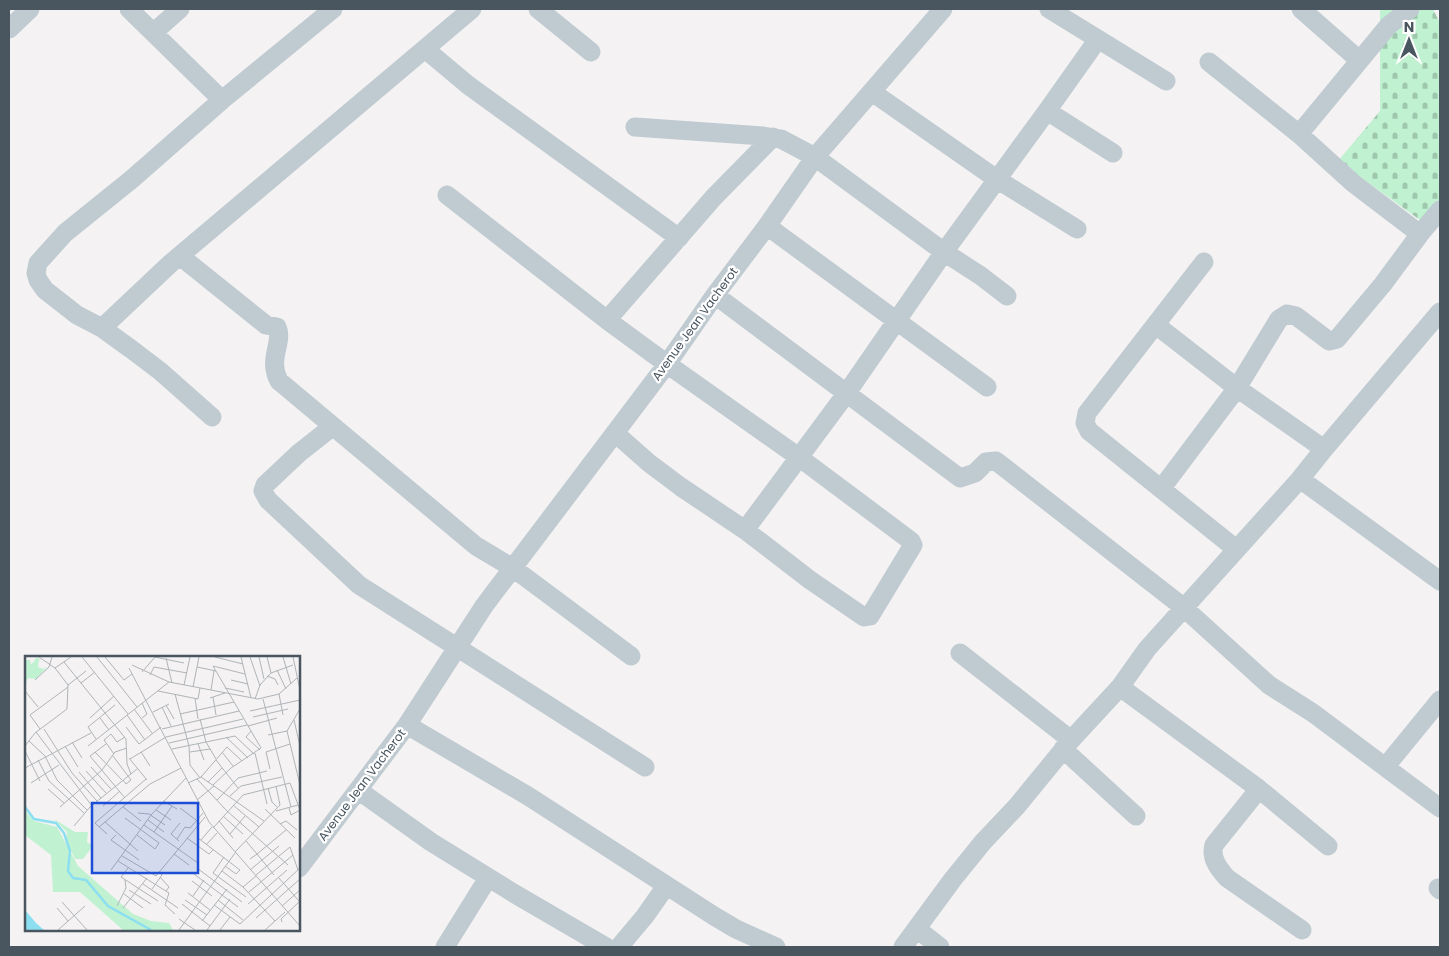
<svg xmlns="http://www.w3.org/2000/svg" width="1449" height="956" viewBox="0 0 1449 956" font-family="Poppins,sans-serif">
<defs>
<pattern id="cemetery-stones" width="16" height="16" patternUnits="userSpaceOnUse" patternTransform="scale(1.25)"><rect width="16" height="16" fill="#c0f2d1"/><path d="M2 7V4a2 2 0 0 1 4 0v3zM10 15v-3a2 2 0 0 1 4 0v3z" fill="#9ec7ad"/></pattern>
</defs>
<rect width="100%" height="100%" fill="#f4f2f2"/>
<path fill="url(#cemetery-stones)" d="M1378 9H1433L1440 23V199L1420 220 1338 161 1380 111V10Z"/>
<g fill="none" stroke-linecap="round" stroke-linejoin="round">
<path stroke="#bfcad1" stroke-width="19" d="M129 9 222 100
M538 9 591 52
M1049 9 1166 81
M1301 9 1359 60
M9 29 30 9
M154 32 180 9
M425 49 468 85 679 238
M1209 62 1299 134 1353 183 1420 234
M872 92 998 180 1077 229
M1047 111 1113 153
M635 127 763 136 781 139 815 157 944 252 981 276 1007 296
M1299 134 1389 25 1410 9
M447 195 607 320 667 364 800 458 911 541 913 545 870 616 864 617 810 580 745 530 681 487 649 463 615 433
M767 226 987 387
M180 256 266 325 277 327C284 342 267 359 279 381L476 546 513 568 631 656
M1204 262 1087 413 1085 423 1089 431 1236 549
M715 295 960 478 975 473 986 462 996 461 1183 607 1269 685 1313 713 1440 808
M607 320 714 197 773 137
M1156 325 1237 388 1324 449
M102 328 171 263 472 9
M212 417 160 371 131 349 102 328 77 315 45 290 38 280 36 273 38 263 65 233 132 179 222 100 333 9
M332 427 299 453 265 485 263 491 268 500 359 585 645 767
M1300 479 1440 581
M1161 489 1237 388 1279 319 1287 314 1296 316 1329 341 1337 339 1383 284 1420 234 1440 210
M745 530 846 394 944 252 1047 111 1098 39
M960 653 1071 740
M1120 687 1259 789 1328 846
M407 725 528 796 714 916 736 929 776 947
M1063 749 1136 816
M1386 766 1440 700
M1259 789 1214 845C1210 858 1219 869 1227 878L1302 930
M358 790 431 842 515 894 606 947
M299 868 407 725 484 606 667 364 715 295 767 226 815 157 943 9
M1438 888 1440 890
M917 929 940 947
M445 947 488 878
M619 947 645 916 666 886
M903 947 953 879 983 842 1017 806 1071 740 1120 687 1147 649 1300 479 1324 449 1440 312"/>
</g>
<g text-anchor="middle" stroke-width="4.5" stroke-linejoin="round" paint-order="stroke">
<g font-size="12" fill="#495660" stroke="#fff">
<text transform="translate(695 324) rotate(-54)" y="4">Avenue Jean Vacherot</text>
<text transform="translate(362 785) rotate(-53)" y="4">Avenue Jean Vacherot</text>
</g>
</g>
<g transform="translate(25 656)">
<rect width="275" height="275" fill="#f4f2f2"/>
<path d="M29 163 50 176H63L62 186 68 190 58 203H50L41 184 42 176Z" fill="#c0f2d1"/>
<path d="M12 1 17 6 14 4 13 11 18 13 22 11 11 23 3 22 0 29V4H5L6 9Z" fill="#c0f2d1"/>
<path d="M0 155 9 165 32 171 53 210 108 258 126 265 144 267 148 274H98L55 236H28L26 199 0 179Z" fill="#c0f2d1"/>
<path d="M0 254 11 267 19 274H0Z" fill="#8cdff0"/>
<path fill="none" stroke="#8cdff0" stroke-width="2.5" d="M0 151 9 163 31 167 39 177 45 195 43 215 48 222 61 224 83 250 126 274"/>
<path fill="none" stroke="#b0b4b8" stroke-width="1" d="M57 1 103 58M72 1 112 51M80 1 99 24 107 18M190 1 218 8M216 1 226 42M225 1 235 30M234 1 239 23M242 1 246 17M258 1 266 28M268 1 275 34M141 2 147 27M39 6 101 83 102 108 106 118M107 9 144 26 233 43 254 38 272 22M188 10 236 92 206 112 188 129M188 10 220 18M172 11 191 15M30 12 46 1M104 12 184 166 275 270M252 14 261 33M117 16 130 1 159 7M125 19 129 11 162 17M242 20 250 23 253 29M10 24 24 11 27 1M206 24 223 28M56 27 70 16M43 29 61 15M159 29 165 1M168 31 174 1M200 32 219 36M186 34 189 15M0 35 13 51M133 35 173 43 175 32M150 38 164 90 165 109 175 122M254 38 258 59M188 41 191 59M170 42 173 63M185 42 200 37M230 43 235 29 246 17 268 9M238 43 266 151M117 47 122 58 117 62M141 49 149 63M137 51 146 70M109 53 127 77M275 53 262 75 275 129M225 55 275 44M128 56 144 48M155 58 209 46M102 59 120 84M228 61 263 53M65 62 89 40M75 62 84 74M175 63 181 86 191 103M269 64 275 90M223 70 252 62M101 71 114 88 136 71M15 73 5 59 43 31M19 73 47 117 72 145M137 73 214 55M226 75 221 81 235 94M11 76 67 150M243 79 262 75M201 81 223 102M71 83 63 71 90 49M4 85 20 100 32 124 62 154M47 86 57 102M144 87 222 69M81 88 65 100 100 142M173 88 179 104M0 90 10 77 42 53 43 29 30 12 14 1M40 90 53 111M63 90 144 26M147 93 210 80 229 98M0 95 15 125M70 96 97 124M116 96 125 110M165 96 185 93M197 96 208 110M230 97 242 148M89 98 79 84 86 78 92 86 100 81M88 100 106 124 101 128 98 124M104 102 122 124M105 103 141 81 218 63M13 104 24 125 59 157M191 104 213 132M66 111 86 133M0 112 66 77M245 113 241 96 265 88M61 115 81 137M54 116 76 142M176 121 239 165M172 123 202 155 263 209M183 126 197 112M6 127 34 109M163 127 176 121 202 91 217 105M243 132 247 146 253 152M23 133 39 147M205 140 216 130 257 121M172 144 189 130M192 144 213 122 242 115M138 145 152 153M208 149 234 171M78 150 95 135M35 151 77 114 90 96 102 92M98 151 116 165M155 152 171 164M240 153 270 182M131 154 146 164M251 155 273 149M113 157 124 158 140 169M198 160 218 178M100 162 134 187 130 193 112 179M123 164 139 176M194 165 208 182M80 166 113 195M255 168 261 165 272 174M119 169 173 207M49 170 65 151 112 113M74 171 125 128 156 112M188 172 218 139 265 127 275 154 266 159 264 152M129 176 147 150M82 178 70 167 121 123M205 178 220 160M91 179 86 184 114 204M162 182 184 198 188 194M173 182 215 214 211 218 200 210M152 183 160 171 165 172 178 157M176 184 187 171M154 185 146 178 155 167M221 185 232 198 261 174M181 189 192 177M210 196 255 149 251 130M149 198 164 209M97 200 131 220 180 161M199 201 188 217 221 241M225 203 232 198 249 219M93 205 144 237 140 249 150 258M103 212 96 221 133 245M172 212 217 246M86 214 126 159 161 122M225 214 254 190M197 215 218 231 250 265M169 218 213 251M231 219 265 191 273 214M135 221 144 231 141 235M253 221 274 245M167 225 187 240M118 228 153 252M218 231 231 220M127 233 137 219 134 215M104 234 126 248M224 236 268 199M163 237 185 254M99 238 118 252M168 240 179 224M160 244 182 259M193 244 218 264M37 246 62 274M157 248 185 270M223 248 262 214M189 249 215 268 275 212M92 250 101 232 100 224M257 250 275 234M32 252 43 265M98 252 122 222M231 262 275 223M154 263 170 274M177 265 202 233M257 266 256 263 275 245M33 274 60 250M154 274 210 197M182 274 205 243M195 274 205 261M240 274 260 256"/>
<path fill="#1d4ed8" fill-opacity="0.15" stroke="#1d4ed8" stroke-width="2.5" d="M67 147H173V217H67Z"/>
<rect width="275" height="275" fill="none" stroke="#495660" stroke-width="2.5"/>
</g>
<rect width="1449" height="956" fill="none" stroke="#495660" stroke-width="20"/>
<g transform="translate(1409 40)" stroke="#ffffff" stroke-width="4" paint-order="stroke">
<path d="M0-4L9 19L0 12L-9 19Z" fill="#495660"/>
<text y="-8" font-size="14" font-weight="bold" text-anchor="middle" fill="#495660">N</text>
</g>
</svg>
